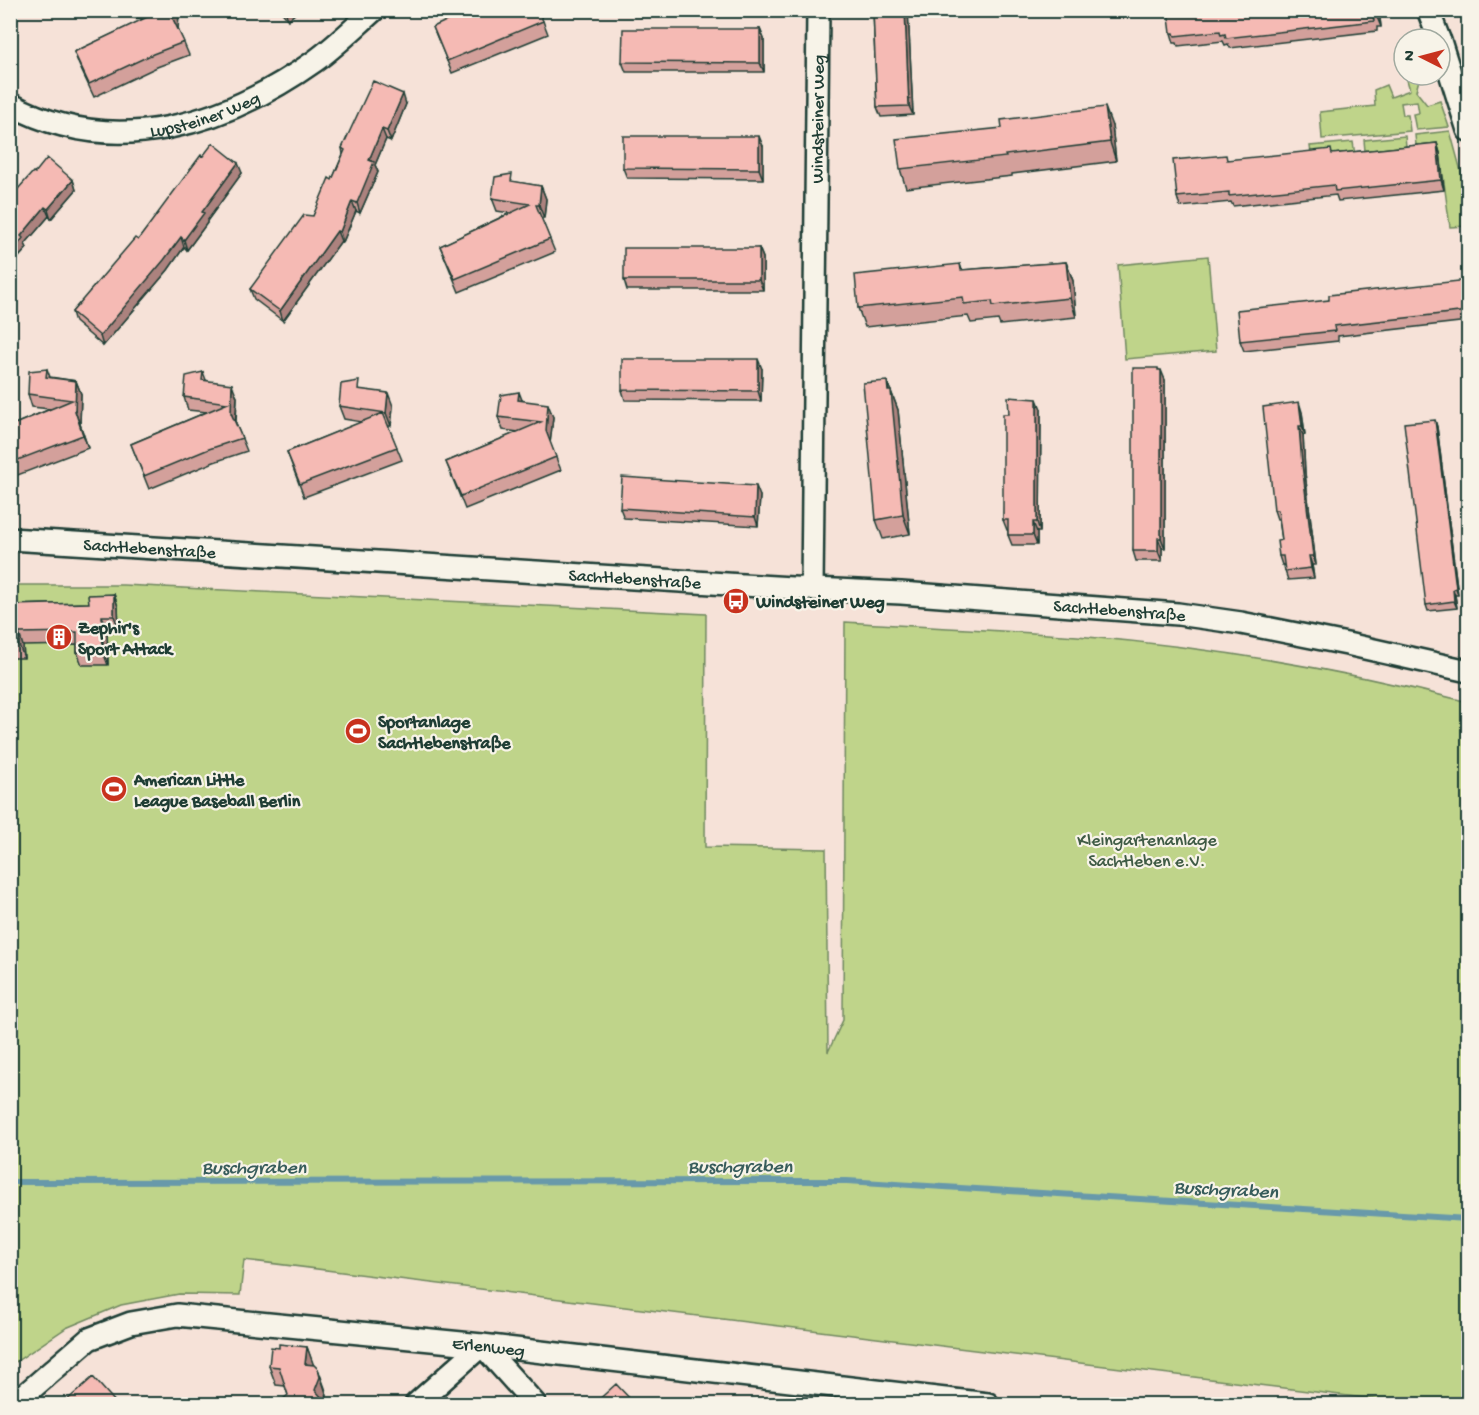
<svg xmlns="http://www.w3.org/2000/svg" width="1479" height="1415" viewBox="0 0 1479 1415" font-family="'Gochi Hand',sans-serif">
<rect width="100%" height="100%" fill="#f6e2d8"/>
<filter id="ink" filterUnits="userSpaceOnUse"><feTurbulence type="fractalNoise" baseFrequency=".0167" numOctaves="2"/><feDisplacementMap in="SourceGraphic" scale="12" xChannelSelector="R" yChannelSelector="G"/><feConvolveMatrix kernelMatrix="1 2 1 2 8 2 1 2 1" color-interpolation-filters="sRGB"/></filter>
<g filter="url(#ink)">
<path fill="#bfd48a" stroke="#6f885f" stroke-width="1.5" d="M1420 76 1416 91 1427 105 1440 101 1449 127 1416 130 1413 114 1419 113 1417 101 1401 103 1403 115H1408L1410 131 1322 139 1320 112 1375 106 1374 90 1386 85 1391 97 1410 90 1407 80Z
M1450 131 1468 197V226L1450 227 1440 153 1417 155 1415 135Z
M1405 136 1407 156 1366 161 1364 140Z
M1353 142 1356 162 1312 161 1310 146Z
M1208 256 1216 351 1125 359 1118 265Z
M11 585H123L706 614 705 847 826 849 828 1052 843 1020 845 622C922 627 1000 630 1077 636 1210 647 1340 669 1468 702V1404H1397L1381 1400 244 1260 240 1295 179 1294 121 1305 66 1328 11 1365Z"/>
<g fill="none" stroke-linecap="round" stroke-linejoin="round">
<path stroke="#6799aa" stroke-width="6" d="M10 1182 847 1181 1468 1219"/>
<defs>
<g id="minor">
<path d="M1428 10 1439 39"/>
<path d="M1440 41 1468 130"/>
<path id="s1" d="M10 104C114 161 226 124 315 61 336 46 355 27 374 10"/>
<path id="s2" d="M10 539 792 588 901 593 1178 614 1241 623 1347 644 1468 671"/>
<path id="s3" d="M812 589 818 10"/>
<path id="s4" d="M14 1404 89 1339 131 1323 177 1315 482 1345 988 1404"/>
<path d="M416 1404 482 1345 535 1404"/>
</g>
</defs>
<use href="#minor" stroke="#1f3d34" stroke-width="26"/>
<use href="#minor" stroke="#f7f3e8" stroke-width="21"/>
</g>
<path fill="#d3a09b" stroke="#1f3d34" stroke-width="1.5" d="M127 10H179L178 29 189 55 157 67 94 97 79 65 74 52 144 19 129 17Z
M280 10H299L288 20Z
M873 10H908L913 115 881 117 877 107Z
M1379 10 1381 27H1377V31L1230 48 1228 44 1225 45 1223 41 1178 46 1177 43H1174L1171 33Z
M543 21 548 34 452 73 433 27Z
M760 29 764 39V72H626L622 62Z
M406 104 391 141 386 139 375 165 378 172 360 213 356 211 343 242 341 241 283 321 254 299 250 289 313 216 332 180 343 154 342 148Z
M1112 126 1116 161 1012 174V176L906 188 900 169Z
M1437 143 1440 153 1444 190 1338 201 1336 195 1233 206 1231 202 1180 207 1177 197 1228 160 1333 154Z
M763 146V179L627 178 623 168Z
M203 156 242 173 207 221V223L187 250 184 247 168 270 103 346 75 322 72 312 138 240Z
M35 173 73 180 76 190 51 219 49 216 25 244 27 248 16 260 14 259 10 263V198Z
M515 182 541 186 546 199 544 218H541L555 252 459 292 440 246 510 213 497 211 492 198Z
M759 248 763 258V290H627L624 280Z
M1066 262 1073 281 1076 317 1000 325 998 320 971 323 968 316 865 327 858 308 960 264 962 270Z
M1468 280V321L1338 336V341L1244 351 1240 341 1329 300Z
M47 369 50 377 76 381 81 394 80 424 88 448 10 478V426L50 409 32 407 28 394Z
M762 369 761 401 625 400 622 390Z
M1159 370 1165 380V548H1162V561H1136L1133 551Z
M203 372 206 380 237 397 236 424 247 451 214 462 149 489 131 444 207 412 188 410 184 397Z
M362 390 393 406 391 426H388L402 460 304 497 287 452 362 422 344 419 339 406Z
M891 391 898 410 910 534 883 539 876 520Z
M522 400 553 417 550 443 561 470 465 509 446 462 518 432 503 430 498 417Z
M1041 409 1040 532H1037V545H1012L1008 535V530H1007L1003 520 1009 414Z
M1302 412 1305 435H1303L1305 473 1316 565H1312L1314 578 1288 580 1285 571 1284 565H1282L1279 556 1282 540 1279 519H1277L1274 510Z
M1435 420 1437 427 1458 595H1455L1457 608 1428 611 1426 605Z
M760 496 758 526 624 518 620 508Z
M114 594 118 607 119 629H107L108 665H82L77 652V645L23 646 24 658H10V605L89 603Z
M307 1347 313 1365 318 1369 325 1388 327 1396 324 1402 288 1395 285 1386 276 1385 269 1366 279 1348Z"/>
<path fill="#ac827e" stroke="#1f3d34" stroke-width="1.5" d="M174 10H179L178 32 173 19Z
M285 10H299L288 20Z
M905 10H908L913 115 909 106Z
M1376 10H1379L1381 27 1377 17Z
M760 29 764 39V72L760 63Z
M403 94 406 104 391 141 387 131Z
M1105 107 1112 126 1116 161 1110 142Z
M382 129 386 139 375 165 378 172 360 213 357 203 369 160Z
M759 136 763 146V179L759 169Z
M1437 143 1440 153 1444 190 1441 180Z
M238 163 242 173 207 221V223L187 250 184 240 202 212Z
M73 180 76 190 51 219 48 209Z
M541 186 546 199 544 218 539 205Z
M352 201 356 211 343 242 340 232Z
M45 207 49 216 25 244 27 248 16 260 13 251 21 236Z
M337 231 341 241 283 321 280 311Z
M181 237 184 247 168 270 103 346 100 336Z
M759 248 763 258V290L759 280Z
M10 249 14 259 10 263Z
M1066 262 1073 281 1076 317 1070 298Z
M758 359 762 369 761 401 758 391Z
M1161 370 1165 380V548L1161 538Z
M76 381 81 394 80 424 88 448 75 411Z
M887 381 898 410 910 534 903 515Z
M232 384 237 397 235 426 231 413Z
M519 392 524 405 518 400Z
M388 393 393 406 391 426 386 413Z
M1037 399 1041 409 1040 532 1037 522Z
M1299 402 1302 412 1305 435 1302 426Z
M548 404 553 417 550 444 546 431Z
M1435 420 1437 427 1458 595 1456 588Z
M1299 426 1303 435 1305 473 1316 565 1313 556 1302 464Z
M756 486 760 496 758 526 755 517Z
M1033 522 1037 532V545L1033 535Z
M1158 538 1162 548V561L1158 551Z
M1309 556 1312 565 1314 578 1311 568Z
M1453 589 1455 595 1457 608 1454 601Z
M114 594 118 607 119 629 114 616Z
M102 616 107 629 108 665 103 652Z
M19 633 23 646 24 658 19 645Z
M307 1347 314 1366 305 1364Z
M318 1369 327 1396 324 1402 325 1404H318L315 1390Z"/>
<path fill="#f5bab4" stroke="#1f3d34" stroke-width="1.5" d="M162 10H174L173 19 184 42 153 54 89 84 74 52Z
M470 10H538L543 21 447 61 433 27Z
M873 10H905L909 106 877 107Z
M1168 10H1376L1377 17H1373L1374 21 1226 38 1225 34 1221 35 1220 31 1175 36 1174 33H1171Z
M623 29H760V63L622 62Z
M373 81 403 94 387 131 382 129 369 160 374 162 357 203 352 201 340 232 337 231 280 311 250 289 304 215 313 216 329 178 332 180 345 150 342 148Z
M1105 107 1110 142 1005 155 1006 157 900 169 896 139 1002 128 1001 120Z
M623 136H759V169L623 168Z
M213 143 238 163 202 212 204 213 184 240 181 237 164 260 100 336 72 312 135 238 138 240 201 155 203 156Z
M1437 143 1441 180 1335 191 1334 185 1229 196V192L1177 197 1173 160 1226 155 1227 160 1331 149 1332 154Z
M47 158 73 180 48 209 45 207 21 236 23 238 13 251 10 249V198L33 172 35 173Z
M512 174 511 181 541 186 539 205H536L550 239 455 279 440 246 530 204 492 198 495 177Z
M624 248H759V280H624Z
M1066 262 1070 298 993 306 992 301 964 304 963 297 858 308 855 275 960 264 961 270Z
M1468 280V311L1334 326 1335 331 1240 341 1237 310 1329 300V295Z
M622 359H758V391L622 390Z
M1133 368H1158V370H1161V538H1158V551H1133Z
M47 369 46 377 76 381 75 411 83 435 10 463V426L72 400 28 394 29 371Z
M203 372 202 380 232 384 231 413 242 438 209 449 144 476 131 444 228 403 184 397 186 376Z
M359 381 358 389 388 393 386 413 339 406 341 384Z
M887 381 888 391H891L903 515 876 520 863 383Z
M519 392 518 400 548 404 546 431 556 457 461 496 446 462 541 422 498 417 501 395Z
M1008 397 1037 399V522H1033V535H1008V520H1003V414H1009Z
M1299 402 1302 426H1299L1302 464 1313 556H1309L1311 568 1285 571 1283 556H1279L1277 541 1282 540 1278 510H1274L1263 407Z
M383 413 397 447 300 484 287 452Z
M1435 420 1456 588 1453 589 1454 601 1426 605 1404 423Z
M622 477 756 486 755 517 620 508Z
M114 594V616H102L103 652H77V632L19 633V645H10V605L89 603 88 595Z
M279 1344 307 1347 305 1364 314 1365 318 1369 320 1377 315 1390 324 1400 318 1404H277L288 1395 279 1367 269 1366 271 1347 279 1348Z
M93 1377 117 1404H67L65 1402Z
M616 1384 635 1404H594Z
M468 1403 488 1404H466Z"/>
</g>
<defs>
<symbol id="bus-disc" viewBox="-11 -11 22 22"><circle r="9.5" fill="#c8321e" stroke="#f7f3e8"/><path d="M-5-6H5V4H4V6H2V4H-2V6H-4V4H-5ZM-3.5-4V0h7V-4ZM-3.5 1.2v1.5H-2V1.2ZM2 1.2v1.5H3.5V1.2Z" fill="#fff"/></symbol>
<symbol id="building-disc" viewBox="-11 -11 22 22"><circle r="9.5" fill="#c8321e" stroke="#f7f3e8"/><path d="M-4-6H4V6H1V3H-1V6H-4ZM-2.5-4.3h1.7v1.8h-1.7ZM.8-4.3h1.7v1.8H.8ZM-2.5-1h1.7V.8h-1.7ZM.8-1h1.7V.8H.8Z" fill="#fff"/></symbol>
<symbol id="stadium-disc" viewBox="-11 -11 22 22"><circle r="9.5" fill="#c8321e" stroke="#f7f3e8"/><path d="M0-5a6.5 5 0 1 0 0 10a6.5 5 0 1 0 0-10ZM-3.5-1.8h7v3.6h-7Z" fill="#fff"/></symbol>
</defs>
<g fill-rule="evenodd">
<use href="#bus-disc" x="721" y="586" width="30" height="30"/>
<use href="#building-disc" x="44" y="622" width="30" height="30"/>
<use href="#stadium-disc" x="343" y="716" width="30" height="30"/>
<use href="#stadium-disc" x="99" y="774" width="30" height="30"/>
</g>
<g text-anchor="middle" stroke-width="4.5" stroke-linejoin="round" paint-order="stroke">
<g font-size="18" fill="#1f3d34" stroke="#f7f3e8">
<text dy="6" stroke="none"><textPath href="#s1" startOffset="202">Lupsteiner Weg</textPath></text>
<text dy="6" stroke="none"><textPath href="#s3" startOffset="470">Windsteiner Weg</textPath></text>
<text dy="6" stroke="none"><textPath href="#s2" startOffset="140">Sachtlebenstraße</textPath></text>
<text dy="6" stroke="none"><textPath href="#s2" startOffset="626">Sachtlebenstraße</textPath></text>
<text dy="6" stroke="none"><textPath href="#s2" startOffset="1112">Sachtlebenstraße</textPath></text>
<text dy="6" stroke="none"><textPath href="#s4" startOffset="504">Erlenweg</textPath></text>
</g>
<g font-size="18" font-weight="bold" fill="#1f3d34" stroke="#f7f3e8" text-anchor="start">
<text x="756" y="607">Windsteiner Weg</text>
<text x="78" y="633">Zephir's<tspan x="78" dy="21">Sport Attack</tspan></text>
<text x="378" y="727">Sportanlage<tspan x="378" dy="21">Sachtlebenstraße</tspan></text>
<text x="134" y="785">American Little<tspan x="134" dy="21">League Baseball Berlin</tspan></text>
</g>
<g font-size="18" fill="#3f5b45" stroke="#f7f3e8">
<text x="1147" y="845">Kleingartenanlage<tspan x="1147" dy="21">Sachtleben e.V.</tspan></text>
</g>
<g font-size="20" font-style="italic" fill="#375c5b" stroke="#f7f3e8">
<text x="740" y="1172">Buschgraben</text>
<text x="254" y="1173">Buschgraben</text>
<text transform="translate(1226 1188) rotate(3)" y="7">Buschgraben</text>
</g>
</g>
<rect width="1479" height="1415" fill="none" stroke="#f7f3e8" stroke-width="36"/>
<rect x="18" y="18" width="1443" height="1379" fill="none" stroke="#1f3d34" stroke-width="2" filter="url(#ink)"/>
<g transform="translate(1422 57) rotate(276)"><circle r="28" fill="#f7f3e8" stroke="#a1aaa0" stroke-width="1.5"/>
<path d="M0-4.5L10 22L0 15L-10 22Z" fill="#c8321e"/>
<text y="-9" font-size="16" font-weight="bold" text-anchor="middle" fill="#1f3d34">N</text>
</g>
</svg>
